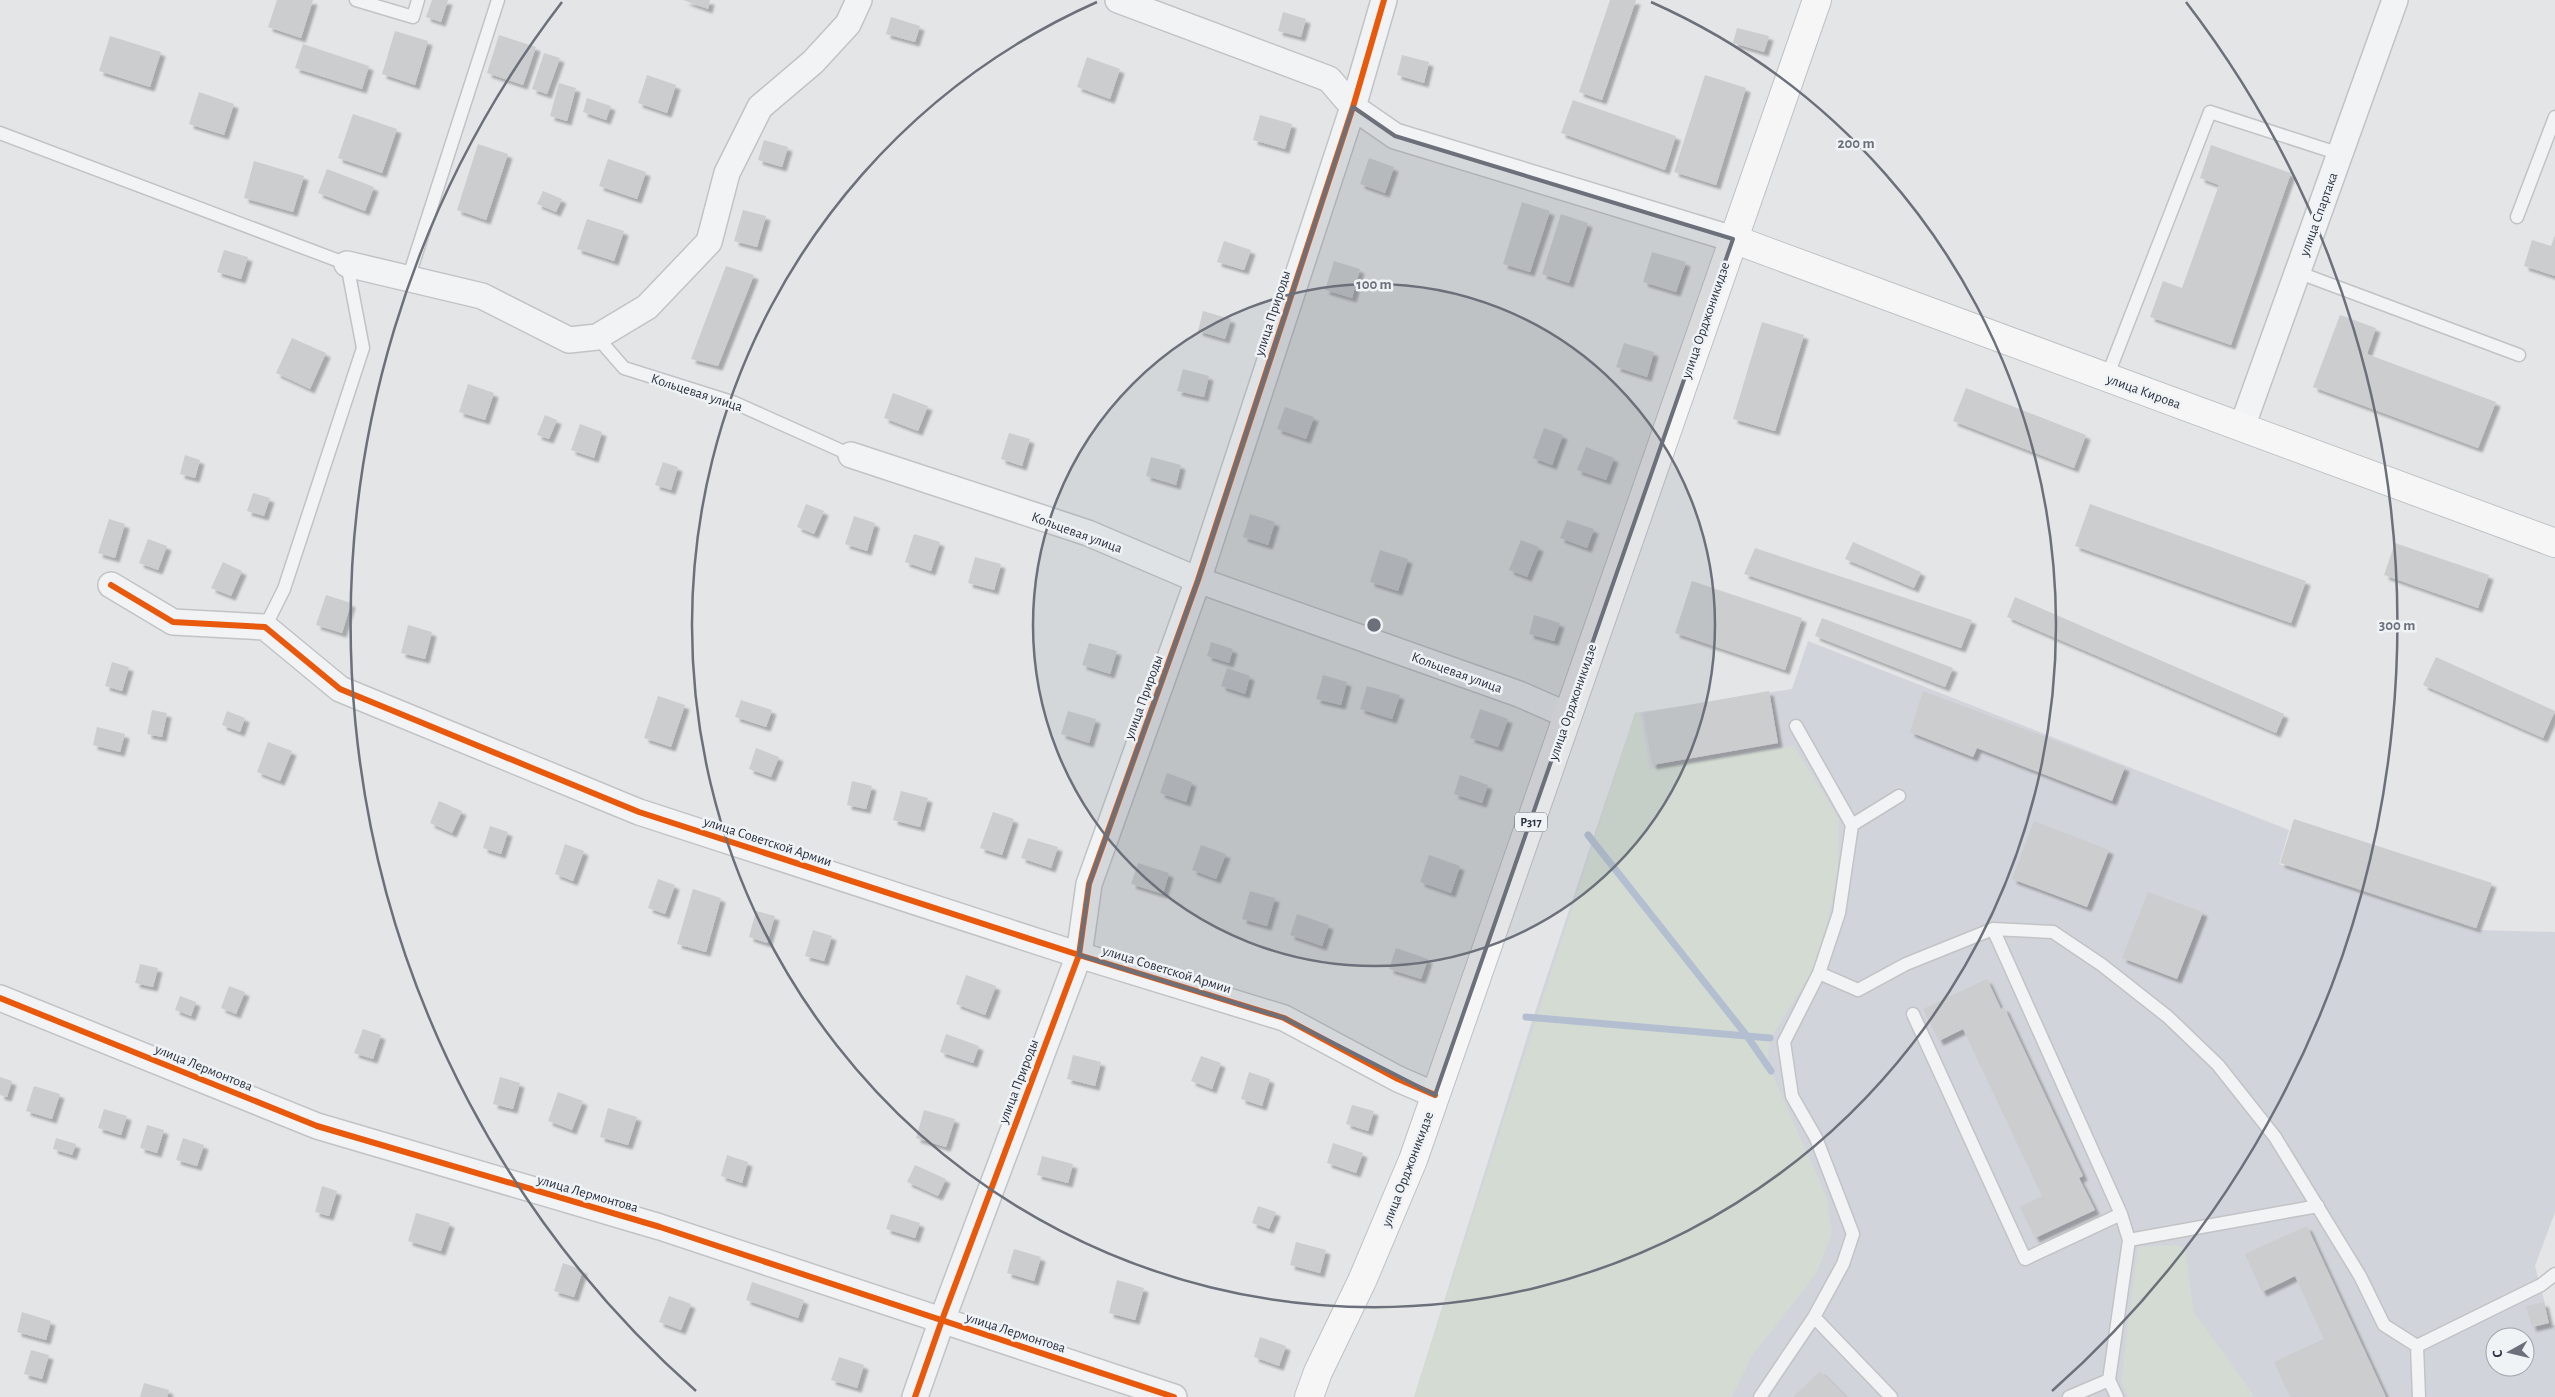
<svg xmlns="http://www.w3.org/2000/svg" width="2555" height="1397" viewBox="0 0 2555 1397" font-family="'Alegreya Sans',sans-serif">
<defs>
<filter id="shadow"><feDropShadow dx="4.5" dy="4.5" stdDeviation="1" flood-color="#0004"/></filter>
</defs>
<rect width="100%" height="100%" fill="#e3e5e7"/>
<path fill="#d1d4da" fill-rule="evenodd" d="M1808 641 2289 830 2279 864 2477 930 2555 932V1212L2535 1266 2551 1326 2555 1325V1397H1414L1534 1015 1635 713 1792 689ZM2495 1337H2525V1367H2495Z"/>
<path fill="#d3dbd3" d="M1640 712 1650 769 1794 746 1839 819 1838 868 1829 916 1813 970 1770 1039 1768 1055 1771 1071 1827 1198 1832 1233 1817 1273 1752 1356 1732 1397H1414L1635 713Z
M2176 1245 2185 1248 2194 1312 2255 1397H2128L2121 1381 2138 1247Z"/>
<g fill="none" stroke-linecap="round" stroke-linejoin="round">
<path stroke="#b3bfd1" stroke-width="7" d="M1588 835 1747 1036 1771 1071
M1526 1017 1770 1038"/>
</g>
<path fill="#cbcdcf" filter="url(#shadow)" d="M277 0H313L301 38 268 27Z
M432 0H448L441 22 426 17Z
M683 0H710L708 9Z
M1610 0H1636L1602 100 1579 92Z
M1283 12 1306 19 1301 37 1278 31Z
M891 17 920 26 915 42 886 34Z
M1737 28 1769 36 1764 52 1733 43Z
M395 31 428 41 415 85 382 74Z
M499 35 536 47 523 85 487 73Z
M110 36 161 52 150 87 99 71Z
M303 44 369 66 362 89 295 68Z
M544 53 560 58 547 94 532 89Z
M1402 55 1429 62 1424 83 1397 75Z
M1087 57 1120 69 1110 99 1077 87Z
M647 75 676 85 667 113 638 103Z
M1705 75 1746 88 1716 185 1674 172Z
M559 83 576 88 567 121 550 116Z
M199 92 234 104 224 135 189 124Z
M587 98 611 106 606 120 583 112Z
M1573 100 1676 136 1665 170 1561 133Z
M353 114 397 129 382 173 338 158Z
M1260 115 1292 124 1285 149 1253 140Z
M764 140 788 147 782 167 758 160Z
M478 144 508 154 486 220 457 210Z
M2211 145 2291 173 2231 345 2150 317 2163 281 2182 288 2219 185 2200 178Z
M1369 158 1394 167 1385 193 1360 184Z
M608 159 646 172 637 199 599 186Z
M254 161 304 176 293 212 244 198Z
M327 169 374 187 365 211 318 193Z
M543 191 562 199 556 212 537 204Z
M1522 202 1550 211 1530 272 1503 264Z
M743 210 766 216 757 247 734 241Z
M1561 214 1588 223 1569 283 1542 274Z
M587 219 624 231 614 261 577 249Z
M2555 235V276L2524 266 2532 240 2551 246Z
M1224 241 1251 250 1244 270 1217 262Z
M224 250 248 257 241 279 217 272Z
M1652 252 1686 262 1676 292 1643 282Z
M1334 261 1360 269 1352 298 1325 290Z
M726 266 754 275 718 366 691 359Z
M1203 311 1231 319 1225 339 1198 331Z
M2340 315 2376 328 2367 354 2496 402 2478 448 2313 387Z
M1762 322 1804 335 1775 431 1733 419Z
M292 338 326 353 310 389 276 373Z
M1624 343 1654 352 1647 377 1616 367Z
M1183 369 1209 376 1204 397 1177 391Z
M468 384 494 393 485 420 459 412Z
M1966 388 2086 435 2074 468 1953 421Z
M893 393 928 406 918 431 884 418Z
M1285 407 1314 417 1306 439 1277 429Z
M545 415 557 420 549 439 537 435Z
M580 424 602 432 594 458 571 450Z
M1544 428 1563 435 1552 465 1533 458Z
M1009 433 1030 439 1022 466 1001 459Z
M1586 447 1614 458 1606 480 1577 470Z
M185 455 200 460 195 478 180 474Z
M1151 457 1181 465 1176 485 1146 476Z
M663 462 678 467 671 490 655 485Z
M253 493 270 498 264 516 247 511Z
M806 504 824 511 814 534 797 527Z
M2090 504 2306 581 2291 623 2075 546Z
M1250 514 1275 522 1268 545 1243 537Z
M854 516 875 523 867 551 845 544Z
M109 519 125 524 115 558 98 553Z
M1567 520 1594 529 1587 548 1560 538Z
M914 534 940 542 931 571 905 562Z
M148 539 167 546 158 570 139 563Z
M1521 540 1539 547 1527 577 1509 570Z
M1853 542 1921 572 1914 588 1845 559Z
M2395 543 2489 575 2478 608 2384 575Z
M1755 548 1972 620 1961 648 1744 574Z
M1380 550 1408 559 1398 591 1370 582Z
M975 557 1001 564 994 590 968 583Z
M223 562 242 571 231 596 211 588Z
M1692 581 1802 618 1785 670 1675 633Z
M326 595 351 603 342 633 316 625Z
M2015 597 2284 714 2276 733 2007 617Z
M1534 615 1560 623 1554 641 1529 634Z
M1822 618 1953 668 1945 687 1815 636Z
M408 625 432 632 425 659 401 653Z
M1211 642 1233 649 1229 663 1207 656Z
M1089 643 1117 651 1110 674 1082 665Z
M2436 657 2555 711 2543 738 2423 685Z
M112 662 129 667 122 691 105 686Z
M1227 668 1250 676 1245 694 1221 686Z
M1323 675 1347 682 1341 705 1316 699Z
M1367 686 1400 695 1392 719 1360 709Z
M1769 691 1778 743 1652 765 1643 713Z
M1923 691 2125 767 2112 801 1977 748 1973 757 1910 732Z
M658 696 685 705 671 747 644 738Z
M741 700 772 710 766 727 735 717Z
M1480 709 1508 719 1498 747 1470 738Z
M152 710 167 713 162 737 147 734Z
M227 711 245 718 240 732 222 725Z
M1068 711 1096 719 1089 743 1061 734Z
M97 727 125 734 120 752 93 745Z
M268 742 292 751 280 781 257 772Z
M756 748 779 757 771 777 749 769Z
M1167 773 1192 782 1186 802 1160 793Z
M1460 775 1488 785 1482 803 1454 794Z
M852 781 872 786 866 809 847 805Z
M901 791 928 798 920 827 893 820Z
M439 801 462 811 452 833 430 823Z
M993 812 1014 819 1002 855 980 848Z
M2294 819 2492 883 2476 928 2280 863Z
M2034 821 2109 850 2087 907 2012 879Z
M490 826 508 832 501 854 483 848Z
M1028 838 1058 847 1051 868 1021 858Z
M565 844 584 851 573 881 555 874Z
M1201 845 1226 854 1216 879 1192 870Z
M1429 855 1460 866 1451 893 1420 882Z
M1138 863 1169 873 1163 894 1131 884Z
M658 879 675 885 665 914 648 908Z
M693 889 721 898 706 952 677 944Z
M1250 891 1275 898 1267 926 1242 919Z
M2148 892 2203 912 2177 979 2122 958Z
M756 911 775 916 767 943 749 937Z
M1297 914 1329 925 1322 946 1290 935Z
M813 930 832 936 824 961 805 956Z
M1396 948 1428 959 1421 979 1389 969Z
M140 964 158 968 153 987 135 983Z
M966 975 996 986 985 1015 956 1004Z
M1987 979 2001 1009 2004 1007 2083 1176 2079 1178 2095 1210 2035 1238 2020 1207 2042 1196 1963 1029 1939 1041 1923 1009Z
M229 986 245 992 236 1014 221 1008Z
M180 996 196 1002 191 1016 175 1010Z
M363 1029 381 1035 373 1059 354 1053Z
M946 1034 979 1046 973 1063 940 1052Z
M1073 1055 1101 1062 1095 1086 1067 1079Z
M1201 1056 1221 1063 1212 1089 1191 1081Z
M1249 1072 1270 1079 1262 1106 1241 1099Z
M0 1077 12 1081 7 1097 0 1095Z
M500 1077 520 1083 513 1109 493 1104Z
M34 1086 60 1094 52 1119 26 1111Z
M558 1092 583 1101 572 1130 548 1121Z
M1352 1105 1374 1111 1368 1131 1346 1124Z
M608 1108 637 1117 628 1145 600 1137Z
M104 1109 127 1116 121 1135 98 1128Z
M924 1110 955 1119 946 1147 916 1138Z
M147 1125 164 1130 157 1153 140 1148Z
M56 1138 76 1144 72 1155 53 1149Z
M183 1138 204 1145 197 1166 176 1160Z
M1333 1143 1363 1153 1356 1173 1327 1163Z
M727 1155 748 1162 742 1183 721 1176Z
M1042 1156 1073 1164 1068 1183 1037 1175Z
M915 1165 946 1179 938 1196 907 1182Z
M322 1186 337 1191 329 1216 315 1212Z
M1258 1206 1276 1212 1269 1229 1252 1223Z
M416 1213 450 1223 441 1251 408 1241Z
M891 1214 920 1223 915 1238 886 1229Z
M2307 1226 2386 1397H2290L2274 1362 2324 1339 2295 1276 2262 1292 2245 1254Z
M1296 1242 1326 1250 1320 1273 1290 1265Z
M1014 1249 1041 1257 1034 1281 1007 1273Z
M563 1263 583 1270 574 1297 554 1291Z
M1117 1280 1144 1288 1135 1320 1109 1313Z
M752 1282 804 1300 798 1318 746 1300Z
M669 1296 691 1304 681 1330 659 1322Z
M2544 1302 2549 1323 2532 1327 2526 1306Z
M22 1312 51 1321 46 1340 17 1332Z
M1260 1337 1286 1346 1279 1366 1254 1357Z
M31 1350 49 1355 42 1379 24 1374Z
M839 1357 864 1365 857 1388 831 1380Z
M1820 1371 1846 1397H1793Z
M144 1383 169 1390 167 1397H140Z"/>
<g fill="none" stroke-linecap="round" stroke-linejoin="round">
<defs>
<path id="service" d="M356 0 413 17 418 0
M0 133 347 264 363 348 284 589 265 627
M2517 217 2555 117
M2297 272 2519 355
M408 279 498 0
M597 337 624 368 735 403 851 455
M2107 377 2210 112 2340 154
M1796 726 1852 825 1839 913 1819 973
M1852 825 1899 796
M1993 929 2121 1214
M1913 1014 2025 1259 2121 1214 2129 1240 2109 1380 2117 1397
M2129 1240 2318 1206
M1814 1317 1891 1397
M2417 1346 2419 1397
M1760 1397 1814 1317 1843 1264 1853 1234 1816 1138 1792 1096 1784 1042 1819 973 1858 990 1906 964 1993 929 2053 932 2102 965 2168 1017 2218 1065 2275 1137 2360 1276 2384 1325 2417 1346 2541 1285 2555 1274
M2069 1397 2109 1380"/>
<path id="minor" d="M1118 0 1329 79 1353 107 1395 136 1733 239
M347 264 482 296 569 340 597 337 647 307 709 242 727 173 760 107 813 62 848 24 859 0
M2242 427 2395 0
M851 455 1088 533 1198 580 1519 694 1567 715
M111 585 173 622 265 627 340 689 639 812 1079 955 1284 1018 1398 1079 1435 1095
M0 998 317 1126 660 1227 1174 1397
M915 1397 942 1320 1079 955 1089 884 1198 580 1353 107 1384 0"/>
<path id="secondary" d="M1733 239 2555 543"/>
<path id="primary" d="M1309 1397 1318 1372 1362 1281 1413 1160 1817 0"/>
</defs>
<use href="#service" stroke="#c1c3c5" stroke-width="15"/>
<use href="#minor" stroke="#c1c3c5" stroke-width="28"/>
<use href="#secondary" stroke="#c1c3c5" stroke-width="30"/>
<use href="#primary" stroke="#bfc1c5" stroke-width="30"/>
<use href="#service" stroke="#f1f3f4" stroke-width="12"/>
<use href="#minor" stroke="#f1f3f4" stroke-width="25"/>
<use href="#secondary" stroke="#f6f6f6" stroke-width="28"/>
<use href="#primary" stroke="#f6f6f6" stroke-width="28"/>
<defs>
<path id="cycleway" d="M111 585 173 622 265 627 340 689 639 812 1079 955 1284 1018 1398 1079 1435 1095
M0 998 317 1126 660 1227 1174 1397
M915 1397 942 1320 1079 955 1089 884 1198 580 1353 107 1384 0"/>
</defs>
<use href="#cycleway" stroke="#f0f3f6" stroke-width="9"/>
<use href="#cycleway" stroke="#e8590c" stroke-width="6"/>
</g>
<path fill="#6b707a" fill-opacity="0.2" stroke="#6b707a" stroke-width="4" stroke-linejoin="round" d="M1353 107 1395 136 1733 239 1435 1095 1284 1018 1079 955 1089 884 1198 580Z"/>
<circle cx="1374" cy="625" r="341" fill="#6b707a" fill-opacity=".12"/>
<g fill="none" stroke="#6b707a" stroke-width="2.5">
<circle cx="1374" cy="625" r="341"/>
<path d="M1651 2A682 682 0 1 1 1097 2"/>
<path d="M696 1391A1023 1023 0 0 1 562 2M2186 2A1023 1023 0 0 1 2052 1391"/>
</g>
<g text-anchor="middle" stroke-width="5" stroke-linejoin="round" paint-order="stroke">
<rect fill="#f0f3f6" stroke="#656b77" stroke-width="1" x="1515" y="812.5" width="32" height="19" rx="4"/>
<g font-size="12" font-weight="bold" fill="#2a3140">
<text x="1531" y="826">Р317</text>
</g>
<g font-size="14" fill="#2a3140" stroke="#f0f3f6">
<text transform="translate(2318 214) rotate(-70)" y="5">улица Спартака</text>
<text transform="translate(1272 313) rotate(-72)" y="5">улица Природы</text>
<text transform="translate(1705 320) rotate(-71)" y="5">улица Орджоникидзе</text>
<text transform="translate(2144 391) rotate(20)" y="5">улица Кирова</text>
<text transform="translate(697 392) rotate(18)" y="5">Кольцевая улица</text>
<text transform="translate(1077 532) rotate(20)" y="5">Кольцевая улица</text>
<text transform="translate(1457 672) rotate(20)" y="5">Кольцевая улица</text>
<text transform="translate(1143 697) rotate(-70)" y="5">улица Природы</text>
<text transform="translate(1572 702) rotate(-71)" y="5">улица Орджоникидзе</text>
<text transform="translate(768 841) rotate(18)" y="5">улица Советской Армии</text>
<text transform="translate(1167 969) rotate(17)" y="5">улица Советской Армии</text>
<text transform="translate(204 1067) rotate(22)" y="5">улица Лермонтова</text>
<text transform="translate(1018 1081) rotate(-69)" y="5">улица Природы</text>
<text transform="translate(1407 1169) rotate(-69)" y="5">улица Орджоникидзе</text>
<text transform="translate(588 1193) rotate(16)" y="5">улица Лермонтова</text>
<text transform="translate(1016 1332) rotate(18)" y="5">улица Лермонтова</text>
</g>
</g>
<circle cx="1374" cy="625" r="8" fill="#6b707a" stroke="#f0f3f6" stroke-width="2.5"/>
<g font-size="15" text-anchor="middle" font-weight="bold" fill="#6b707a" stroke="#f0f3f6" stroke-width="5" stroke-linejoin="round" paint-order="stroke">
<text x="1856" y="148">200 m</text>
<text x="1374" y="289">100 m</text>
<text x="2397" y="630">300 m</text>
</g>
<g transform="translate(2510 1352) rotate(262)"><circle r="24" fill="#f0f3f6" stroke="#a1a5ad"/>
<path d="M0-4L9 19L0 12L-9 19Z" fill="#6b707a"/>
<text y="-8" font-size="14" font-weight="bold" text-anchor="middle" fill="#2a3140">С</text>
</g>
</svg>
